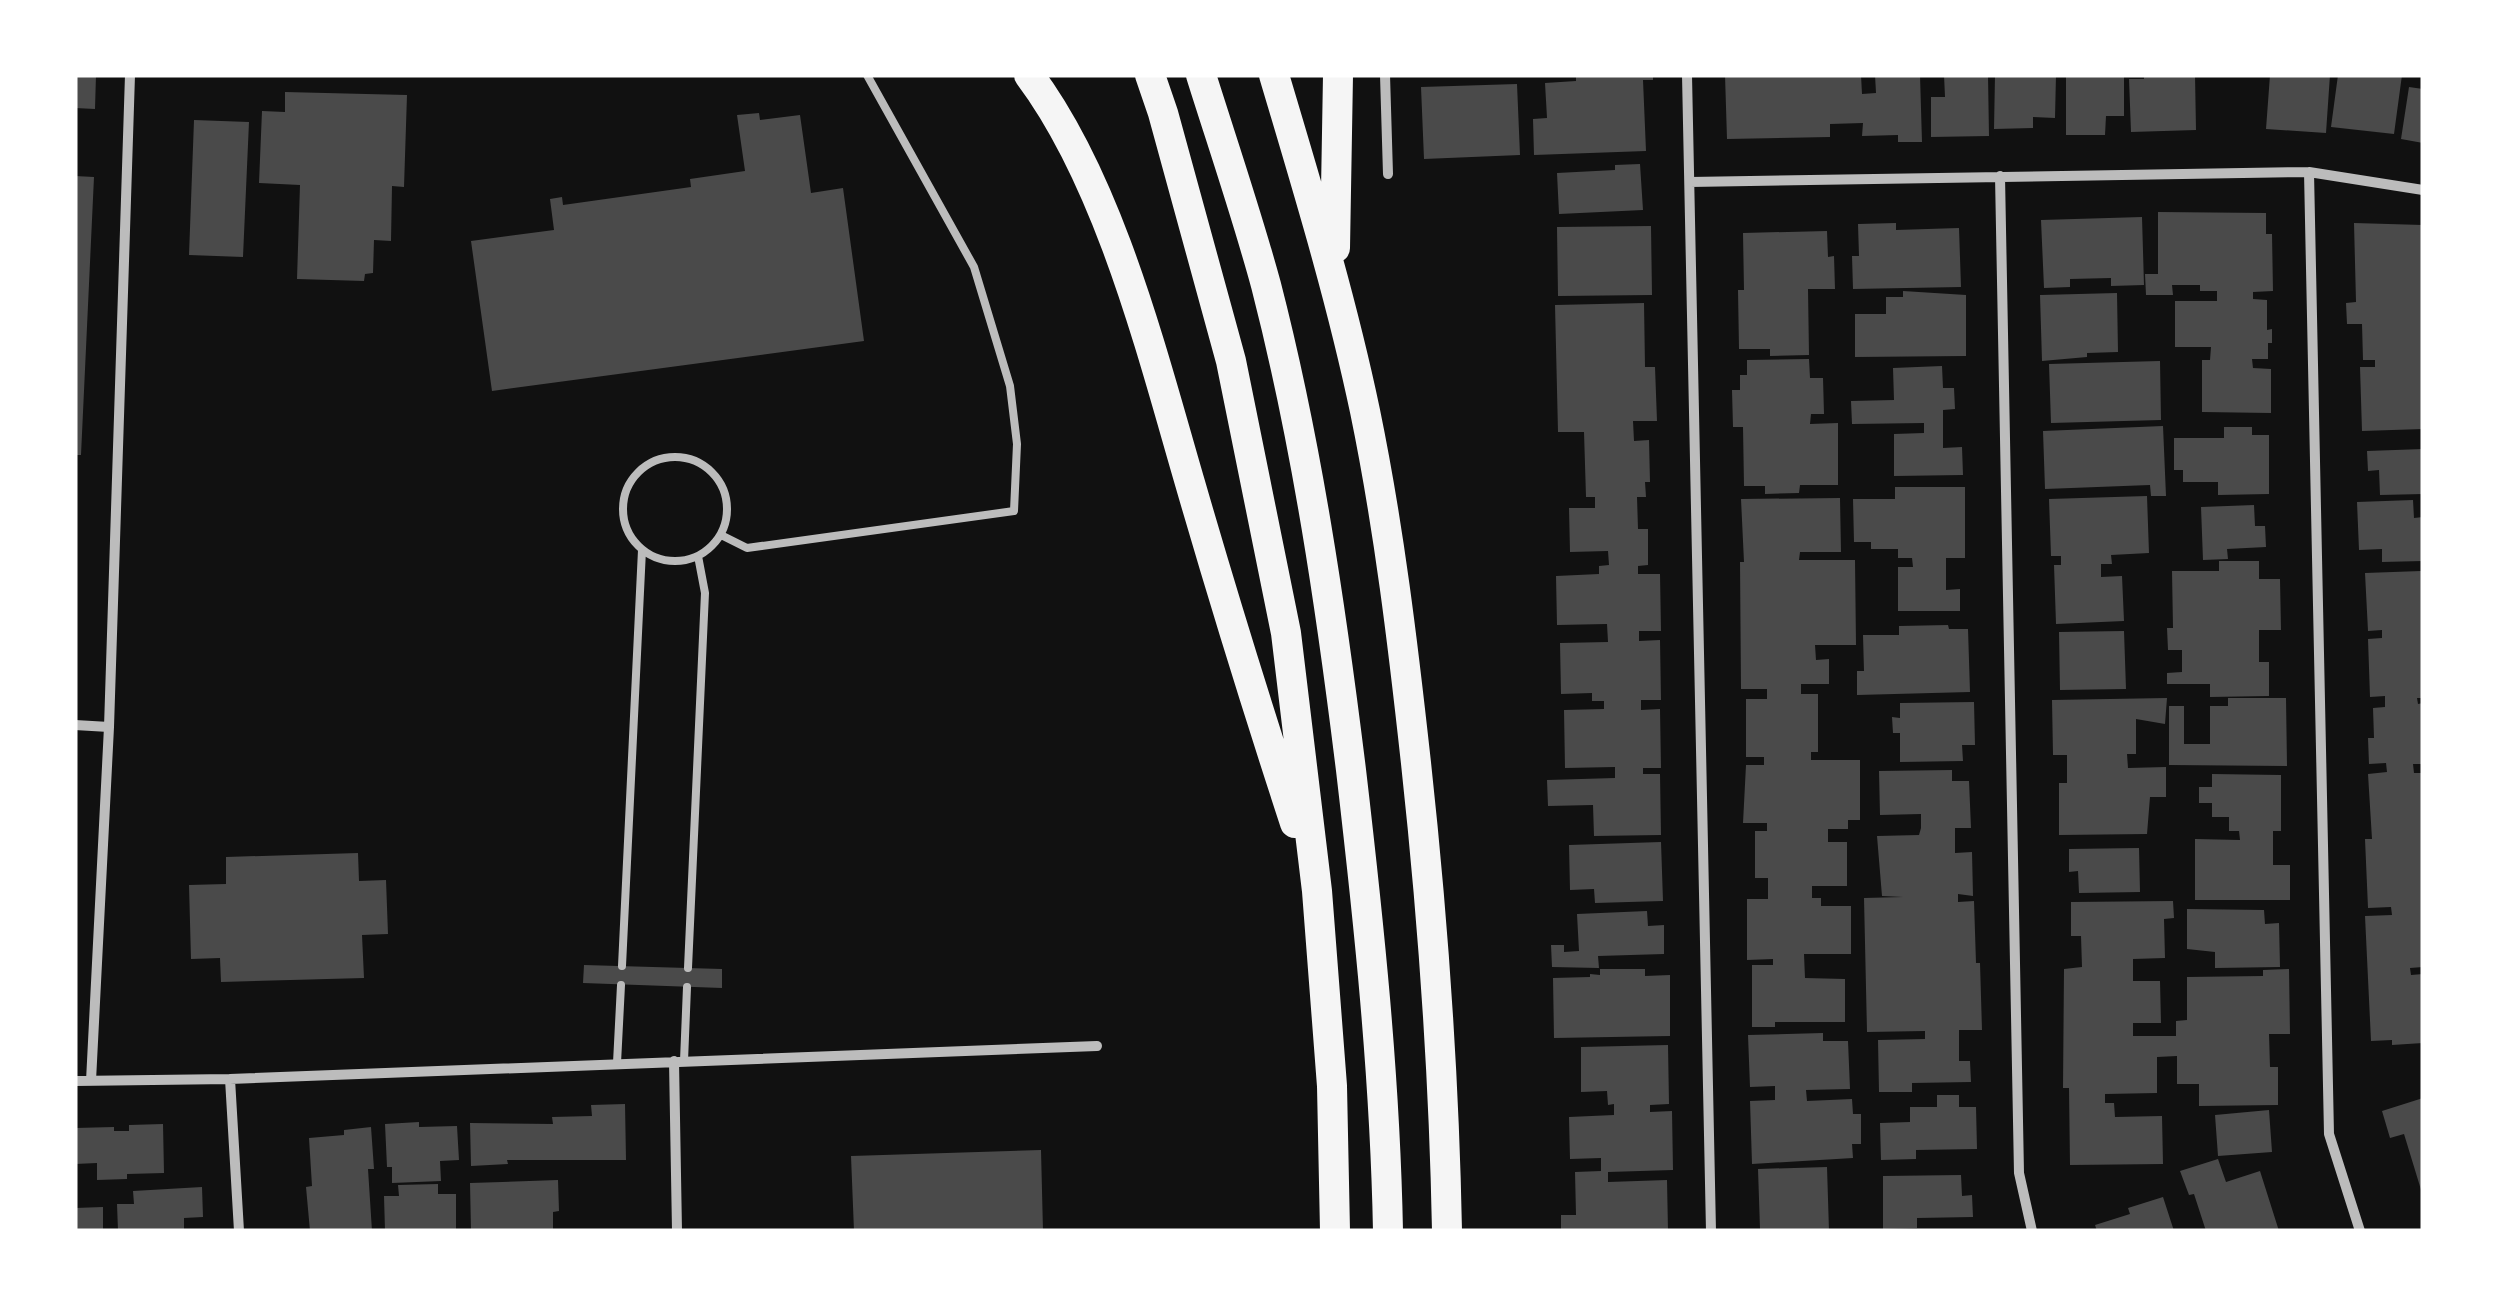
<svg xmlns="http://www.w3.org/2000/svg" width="2498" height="1306" viewBox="0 0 2498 1306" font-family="Mulish,sans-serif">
<rect width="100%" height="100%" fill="#111"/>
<path fill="#4a4a4a" d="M75 75H96L95 109 75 108Z
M1576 75H1653V80H1643L1646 151 1534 155 1533 119 1547 118 1545 83 1576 81Z
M1725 75H1861L1862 94 1876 93 1875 75H1920L1922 142H1898V135L1862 136 1863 123 1830 124V137L1727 139Z
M1944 75H1988L1989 136 1931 137V97H1945Z
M1995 75H2056L2055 118 2033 117V128L1994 129Z
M2066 75H2124V116H2106L2105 135H2066Z
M2144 75H2195L2196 130 2131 132 2129 79H2144Z
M2270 75H2330L2326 133 2266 129Z
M2338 75H2402L2394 134 2331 127Z
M1517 84 1520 155 1424 159 1421 87Z
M2409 87 2423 89V143L2401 139Z
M285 92 407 95 404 187 392 186 391 241 374 240 373 273 365 274 364 281 297 279 300 185 259 183 262 111 285 112Z
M759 113 760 120 800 115 811 193 843 188 864 341 492 391 471 241 554 230 550 199 562 197 563 205 691 187 690 179 745 171 737 115Z
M194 120 249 122 243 257 189 255Z
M1640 164 1643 210 1559 214 1557 173 1615 170V165Z
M75 176 94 177 81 455H75Z
M2158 212 2266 213V234H2272L2273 291 2253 292V299L2267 300V330L2272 329V343H2268V359H2252L2253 368 2271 369V413L2202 412V360H2210L2211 347H2175V301H2217V291H2200V285H2172L2173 295H2146L2145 274H2158Z
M2142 217 2144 285 2111 286V278L2070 279V287L2044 288 2041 220Z
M1896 223V230L1959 228 1961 287 1853 289 1852 256H1859L1858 224Z
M2354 223 2423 225V429L2362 431 2360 367H2375V360H2363L2362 324H2347L2346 303 2356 302Z
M1651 226 1652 295 1558 296 1557 227Z
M1827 231 1828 257 1834 256 1835 289H1808L1809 355 1770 356V349H1739L1738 290H1744L1743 233Z
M1903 291 1966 295V356L1855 357V314H1886V297H1903Z
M2117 293 2118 352 2087 353V357L2042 361 2040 295Z
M1644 303 1645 367H1655L1657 421H1633L1634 441 1649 440 1650 482H1645L1646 497H1637L1638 529H1648V565L1638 566V574H1660L1661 631H1639V641L1660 640 1661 700H1641V710L1660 709 1661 768H1643V774H1660L1661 835 1594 836 1593 805 1548 806 1547 780 1615 778V767L1565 768 1564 710 1604 709V701H1592V693L1561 694 1560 643 1608 642 1607 624 1557 625 1556 576 1599 574V566L1609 565 1608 551 1570 552 1569 508H1595V497H1586L1584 432H1558L1555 305Z
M1809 359 1810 378H1823L1824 414H1811L1810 424 1838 423V485H1800L1799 493 1765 494V486H1744L1743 427H1733L1732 390H1740V375H1747V360Z
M2160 361 2161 420 2051 423 2049 364Z
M1942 366 1943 388H1954L1955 409 1943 410V448L1962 447 1963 475 1894 476V434L1924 433V423L1852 424 1851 401 1894 400 1893 368Z
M2163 426 2166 496H2151L2150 485 2045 489 2043 431Z
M2224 427H2252V435H2269V494L2218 495V482H2183V470H2174V438H2224Z
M2423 449V494L2380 495 2379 470 2368 471 2367 451Z
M1895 487H1965V558H1946V590L1960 589V611H1898V567H1913L1912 558H1898V549H1871V542H1854L1853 499H1895Z
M2147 496 2149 553 2111 555 2112 564H2101V577L2122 576 2124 621 2056 624 2054 565H2061V556H2051L2049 499Z
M1840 498 1841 552H1800L1799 560H1855L1856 645H1815L1816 660 1829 659V684H1801V694H1818V752H1811V760H1860V820H1848V829H1828V842H1847V886H1812V898H1821V906H1851V954H1804L1805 978 1845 979V1022H1775V1027H1752V965H1773V959L1747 960V899H1768V878H1755V831H1767V823H1743L1746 765H1764V757H1746V699H1767V689H1741L1740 562H1744L1741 499Z
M2413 500 2414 518 2423 517V561L2382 562V549L2359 550 2357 502Z
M2254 505 2255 526H2265L2266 547 2227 549 2228 559 2203 560 2201 507Z
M2219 561H2259V579H2280L2281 630H2259V662H2269V696L2210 697V684H2167V673L2182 672V650H2168L2167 628H2173L2172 571H2219Z
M2421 571 2423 698H2417L2418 704 2423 703V764H2413L2414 773H2423V967L2410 968 2411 975 2423 974V1043L2392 1045V1040L2371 1041 2365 916 2392 915 2391 907 2368 908 2365 839H2372L2368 774 2387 772 2386 763 2369 764 2368 738H2374L2373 708 2385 707V696L2370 697 2368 639 2382 638V630L2368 631 2365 573Z
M1948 625 1949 629H1968L1970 692 1857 695V671H1864L1863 635H1899V626Z
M2124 631 2126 689 2060 690 2059 632Z
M2167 698 2165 724 2136 719V754H2127L2128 768 2166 767V797H2150L2147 834 2059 835V783H2067V755H2053L2052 700Z
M2228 698H2286L2287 766 2169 765V706H2184V744H2210V706H2228Z
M1974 702 1975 745H1962L1963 761 1900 762V733H1893L1892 717 1900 718V703Z
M1952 770V781H1969L1971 828H1955V853L1972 852 1973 896 1958 894V902L1974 901 1976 963H1980L1982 1030H1959V1061H1970L1971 1082 1912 1083V1092H1879L1878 1040 1925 1039V1031L1867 1032 1864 898 1903 897 1882 896 1877 836 1919 835 1921 828V814L1880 815 1879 771Z
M2212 774 2281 775V831H2273V865H2290V900H2195V839L2240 840 2239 831H2229V817H2212V803H2199V787H2212Z
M1661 842 1663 901 1595 903 1594 889 1570 890 1569 845Z
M2139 848 2140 892 2079 893 2078 871 2069 872V849Z
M358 853 359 881 386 880 388 934 362 935 364 978 221 982 220 958 191 959 189 885 226 884V857Z
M2173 901 2174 918 2164 919 2165 958 2133 959V981H2160L2161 1023H2133V1036H2176V1021L2187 1020V977L2263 976V970L2289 969 2290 1034H2269L2270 1067H2278V1105L2199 1106V1084H2177V1056L2157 1057V1093L2105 1094V1103H2114L2115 1117 2162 1116 2163 1164 2070 1165 2069 1088H2063L2064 969 2082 967 2081 936H2071V902Z
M2187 909 2264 910 2265 924 2279 923 2280 967 2215 968V952L2187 949Z
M1647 911 1648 926 1664 925V954L1598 956 1599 968 1552 967 1551 945H1564V952L1579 951 1577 914Z
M584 965 722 969V988L583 983Z
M1600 969H1645V976L1670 975V1036L1554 1038 1553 978 1590 977V974L1600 975Z
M1823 1033V1041H1848L1850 1089 1806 1090 1807 1101 1852 1099 1853 1114H1861V1144H1852L1853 1158 1752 1164 1750 1101 1775 1100V1086L1750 1087 1748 1035Z
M1668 1045 1669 1104 1650 1105V1112L1672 1111 1673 1170 1608 1172V1182L1667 1180 1668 1231H1561V1215H1576L1575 1172 1601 1171V1158L1570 1159 1569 1117 1614 1115V1104L1608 1105 1607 1091 1581 1092V1047Z
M1937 1095H1959V1107H1976L1977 1149 1916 1150V1159L1881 1160 1880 1123 1910 1122V1107H1937Z
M2423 1098V1193H2422L2404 1134 2390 1138 2382 1111Z
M625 1104 626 1160H507L508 1164 471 1166 470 1123 553 1124 552 1117 592 1116 591 1105Z
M2269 1110 2272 1152 2218 1156 2215 1115Z
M419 1122V1127L457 1126 459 1160 440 1161 441 1181 392 1183V1167H387L385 1124Z
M163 1124 164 1173 127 1174V1179L97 1180V1163L75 1164V1128L114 1127V1131H129V1125Z
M371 1127 374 1169H368L372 1231H310L306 1187 312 1186 309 1138 344 1135V1130Z
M1041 1150 1043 1231H854L851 1156Z
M2218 1159 2226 1182 2260 1171 2279 1231H2206L2194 1194 2189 1195 2180 1171Z
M1827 1167 1829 1231 1760 1229 1758 1169Z
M1961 1175 1962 1196 1972 1195 1973 1217 1917 1218V1228L1883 1229V1176Z
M558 1180 559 1211 553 1212V1231H471L470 1183Z
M438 1184V1194H456V1231H385L384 1196H399L398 1185Z
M202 1187 203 1217 184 1218V1231H118L117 1204H134L133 1191Z
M2163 1197 2174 1231H2097L2095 1225 2130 1214 2128 1208Z
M103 1207V1231H75V1208Z"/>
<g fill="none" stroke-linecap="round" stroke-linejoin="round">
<path stroke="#bcbcbc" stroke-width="8" d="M623 509a52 52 0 1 1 104 0a52 52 0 1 1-104 0Z
M721 535 747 548 1014 511 1017 444 1010 386 974 267 867 75
M622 966 642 550
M688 968 705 593 698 556
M684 1061 687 987
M617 1063 621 985"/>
<path stroke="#bcbcbc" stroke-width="10" d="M1385 75 1388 174
M1687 75 1711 1231
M2309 172 2329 1134 2360 1231
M2000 176 2019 1173 2032 1231
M1690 182 2309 172 2423 190
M75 725 109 727
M674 1061 677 1231
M230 1079 239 1231
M75 1081 230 1079 1097 1046
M91 1081 109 727 130 75"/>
<path stroke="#f5f5f5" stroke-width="30" d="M1029 75C1110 183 1152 353 1190 483 1223 597 1258 710 1295 823
M1150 75 1163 113 1231 361 1286 633 1317 891 1332 1086 1335 1231
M1201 75C1223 145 1247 215 1266 285 1307 444 1331 608 1351 770 1369 924 1385 1076 1388 1231
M1274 75C1307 186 1341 297 1365 411 1389 527 1403 645 1416 763 1433 919 1444 1074 1447 1231
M1335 248 1338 75"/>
</g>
<rect width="2498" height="1306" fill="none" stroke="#ffffff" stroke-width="155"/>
</svg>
